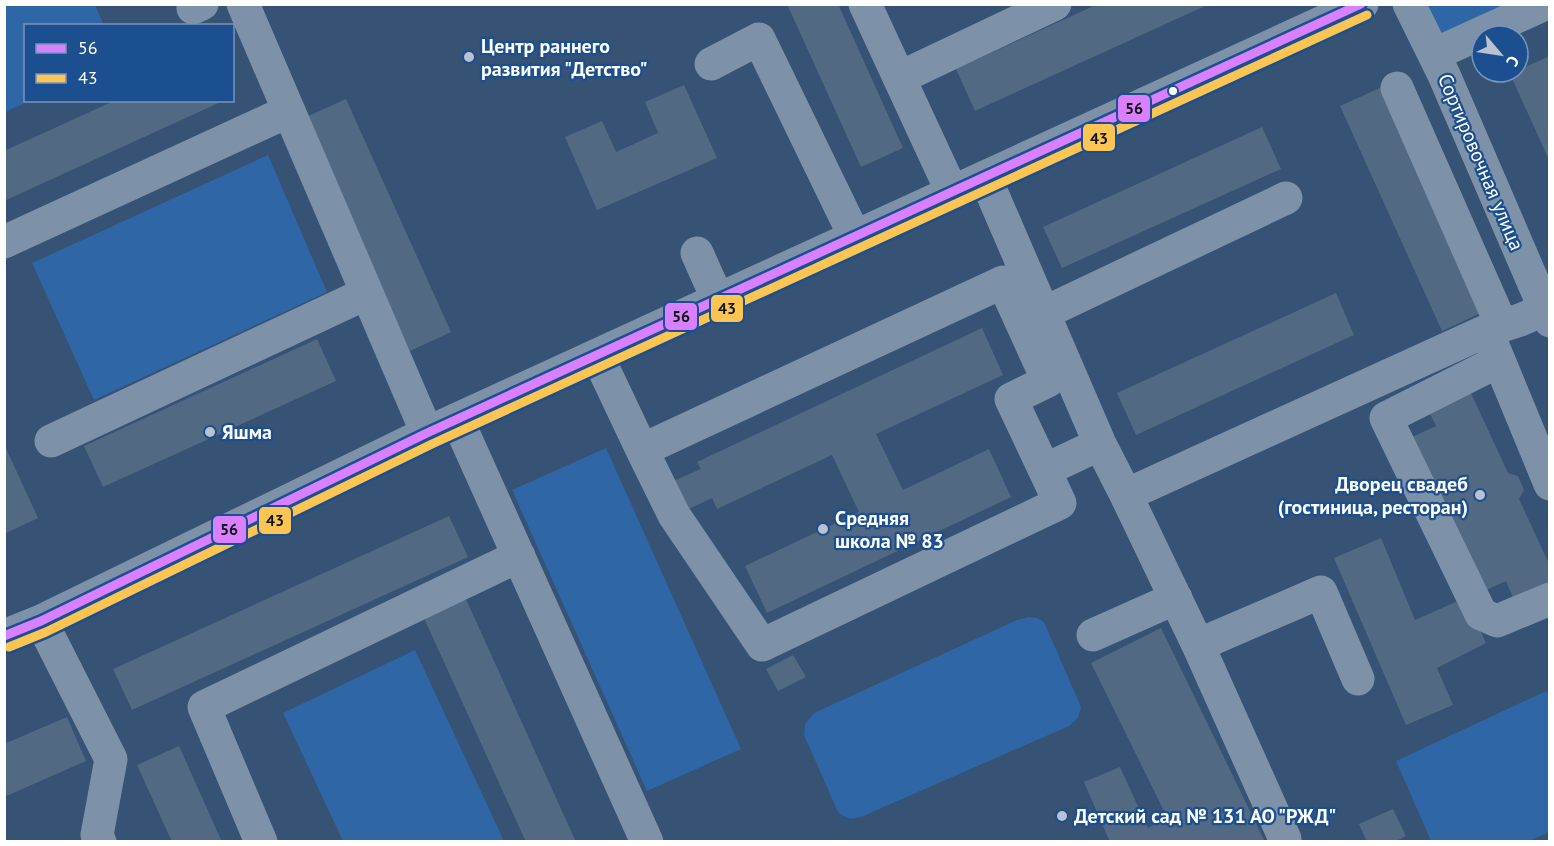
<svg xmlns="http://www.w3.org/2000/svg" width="1554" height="846" viewBox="0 0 1554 846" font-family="'PT Sans',sans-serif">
<rect width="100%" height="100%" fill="#365274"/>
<path fill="#2f66a5" d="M4 5H95L104 25 26 26V100L29 101 5 112Z
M1428 5H1504L1441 34Z
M268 155 327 292 94 400 32 263Z
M606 448 741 749 647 791 512 490Z
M1029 617 1037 618 1044 622 1081 707 1078 718 1069 726 870 813C857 819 850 822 838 812L804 735 805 724 814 713 1017 620Z
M415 650 504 841H343L283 713Z
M1546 691 1550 698 1549 832 1529 841H1431L1396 761Z"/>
<path fill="#526984" d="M787 4H838L903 148 861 167Z
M1098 4H1204L1205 6 975 111 956 69Z
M1550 56V162L1510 74 1518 72V70Z
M684 85 717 158 597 210 565 137 602 121 616 152 658 133 645 102Z
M1382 87 1483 312 1442 331 1340 106Z
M346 99 451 332 410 351 304 118Z
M116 100H225L4 201V151Z
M1262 127 1281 169 1062 268 1043 227Z
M1336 293 1354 335 1136 435 1117 393Z
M982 328 1003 375 876 434 903 490 989 449 1011 497 767 613 745 566 859 512 832 455 717 509 712 498 687 510 673 481 701 469 697 462Z
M317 339 336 381 103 487 84 446Z
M1470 391 1508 473 1518 476 1524 490 1519 499 1550 566V584L1514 600 1506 581 1482 592 1412 437 1436 426 1428 410Z
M4 444 38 518 4 534Z
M449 516 468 557 132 710 113 669Z
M1381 538 1415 620 1465 598 1486 643 1437 668 1453 705 1406 725 1334 558Z
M465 597 576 842H526L423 616Z
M1161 628 1265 842H1110L1084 782 1120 767 1148 828 1167 817 1091 663Z
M793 655 806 677 778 691 766 669Z
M67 717 86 761 4 797V744Z
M179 746 222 842H172L137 765Z
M1393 809 1406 836 1394 842H1367L1359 824Z"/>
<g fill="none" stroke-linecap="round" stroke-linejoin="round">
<path stroke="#7d92a8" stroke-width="33" d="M243 4 427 433
M865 4 952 192
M1409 4 1444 75 1550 321
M193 8 202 4
M1435 54 1545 4
M711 64 759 39 855 237
M899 78 1055 4
M1397 88 1502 326
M985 177 1100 444 1126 495 1486 331 1520 320 1550 307
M4 242 289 111
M697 253 718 300
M1044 313 1286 198
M1491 341 1550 484
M597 355 642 450 1003 282 1048 381 1011 399 1060 503 762 645 674 515 642 450
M1499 361 1386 418 1481 614 1497 621 1550 599
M457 419 647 842
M51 441 367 293
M1045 470 1100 444
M1126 495 1198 645 1285 839
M41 621 111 759 97 835 100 842
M1093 635 1176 598
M4 636 41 621 427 433 1362 4
M1198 645 1321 592 1358 679
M261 842 204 707 519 556"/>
<defs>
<path id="bus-1" d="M4 636 41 621 427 433 1361 4"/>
<path id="bus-2" d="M9 647 46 632 432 444 1367 15"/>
</defs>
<use href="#bus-1" stroke="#1b4f8f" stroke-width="14"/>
<use href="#bus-2" stroke="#1b4f8f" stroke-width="14"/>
<use href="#bus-1" stroke="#d880ff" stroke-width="9"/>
<use href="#bus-2" stroke="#fcc553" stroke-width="9"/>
</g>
<g fill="#b9c2ce" stroke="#1b4f8f" stroke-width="2">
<circle cx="469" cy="57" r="6"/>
<circle cx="210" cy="432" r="6"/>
<circle cx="1480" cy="495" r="6"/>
<circle cx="823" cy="529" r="6"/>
<circle cx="1062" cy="816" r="6"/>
</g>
<circle fill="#fff" stroke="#1b4f8f" stroke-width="2" cx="1173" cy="91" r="5"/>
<g text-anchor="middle" stroke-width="4.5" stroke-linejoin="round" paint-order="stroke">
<g font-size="20" font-weight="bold" fill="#fff" stroke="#1b4f8f" text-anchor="start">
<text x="481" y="53">Центр раннего<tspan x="481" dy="23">развития "Детство"</tspan></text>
<text x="222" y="439">Яшма</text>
<text x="1468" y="491" text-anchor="end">Дворец свадеб<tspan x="1468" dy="23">(гостиница, ресторан)</tspan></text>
<text x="835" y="525">Средняя<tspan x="835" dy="23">школа № 83</tspan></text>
<text x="1074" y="823">Детский сад № 131 АО "РЖД"</text>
</g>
<g font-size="20" fill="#fff" stroke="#1b4f8f">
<text transform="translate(1481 162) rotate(67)" y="7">Сортировочная улица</text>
</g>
</g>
<g stroke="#1b4f8f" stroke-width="2">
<rect x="1117" y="94" width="34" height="29" rx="6" fill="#d880ff"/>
<rect x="1082" y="123" width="34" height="29" rx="6" fill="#fcc553"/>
<rect x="710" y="294" width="34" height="29" rx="6" fill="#fcc553"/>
<rect x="664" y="302" width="34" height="29" rx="6" fill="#d880ff"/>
<rect x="258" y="506" width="34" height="29" rx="6" fill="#fcc553"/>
<rect x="212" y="515" width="35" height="29" rx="6" fill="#d880ff"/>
</g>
<g font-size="16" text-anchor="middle" font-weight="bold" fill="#111">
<text x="1134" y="114">56</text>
<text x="1099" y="144">43</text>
<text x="727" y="314">43</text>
<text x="681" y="322">56</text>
<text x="275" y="526">43</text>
<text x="229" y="535">56</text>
</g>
<rect width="1554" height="846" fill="none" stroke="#ffffff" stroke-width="12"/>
<rect x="24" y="24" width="210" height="78" fill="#1b4f8f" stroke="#7695bc" stroke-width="1.5"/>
<rect x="36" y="44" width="30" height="9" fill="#d880ff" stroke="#7695bc" stroke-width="1.5"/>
<text x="78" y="54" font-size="18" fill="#ffffff">56</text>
<rect x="36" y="74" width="30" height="9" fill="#fcc553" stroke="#7695bc" stroke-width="1.5"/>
<text x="78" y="84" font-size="18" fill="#ffffff">43</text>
<g transform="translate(1500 54) rotate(119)"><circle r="28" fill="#1b4f8f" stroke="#7695bc" stroke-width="1.5"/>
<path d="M0-4.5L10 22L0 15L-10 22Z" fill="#b9c2ce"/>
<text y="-9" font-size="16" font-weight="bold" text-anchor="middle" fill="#ffffff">С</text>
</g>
</svg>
